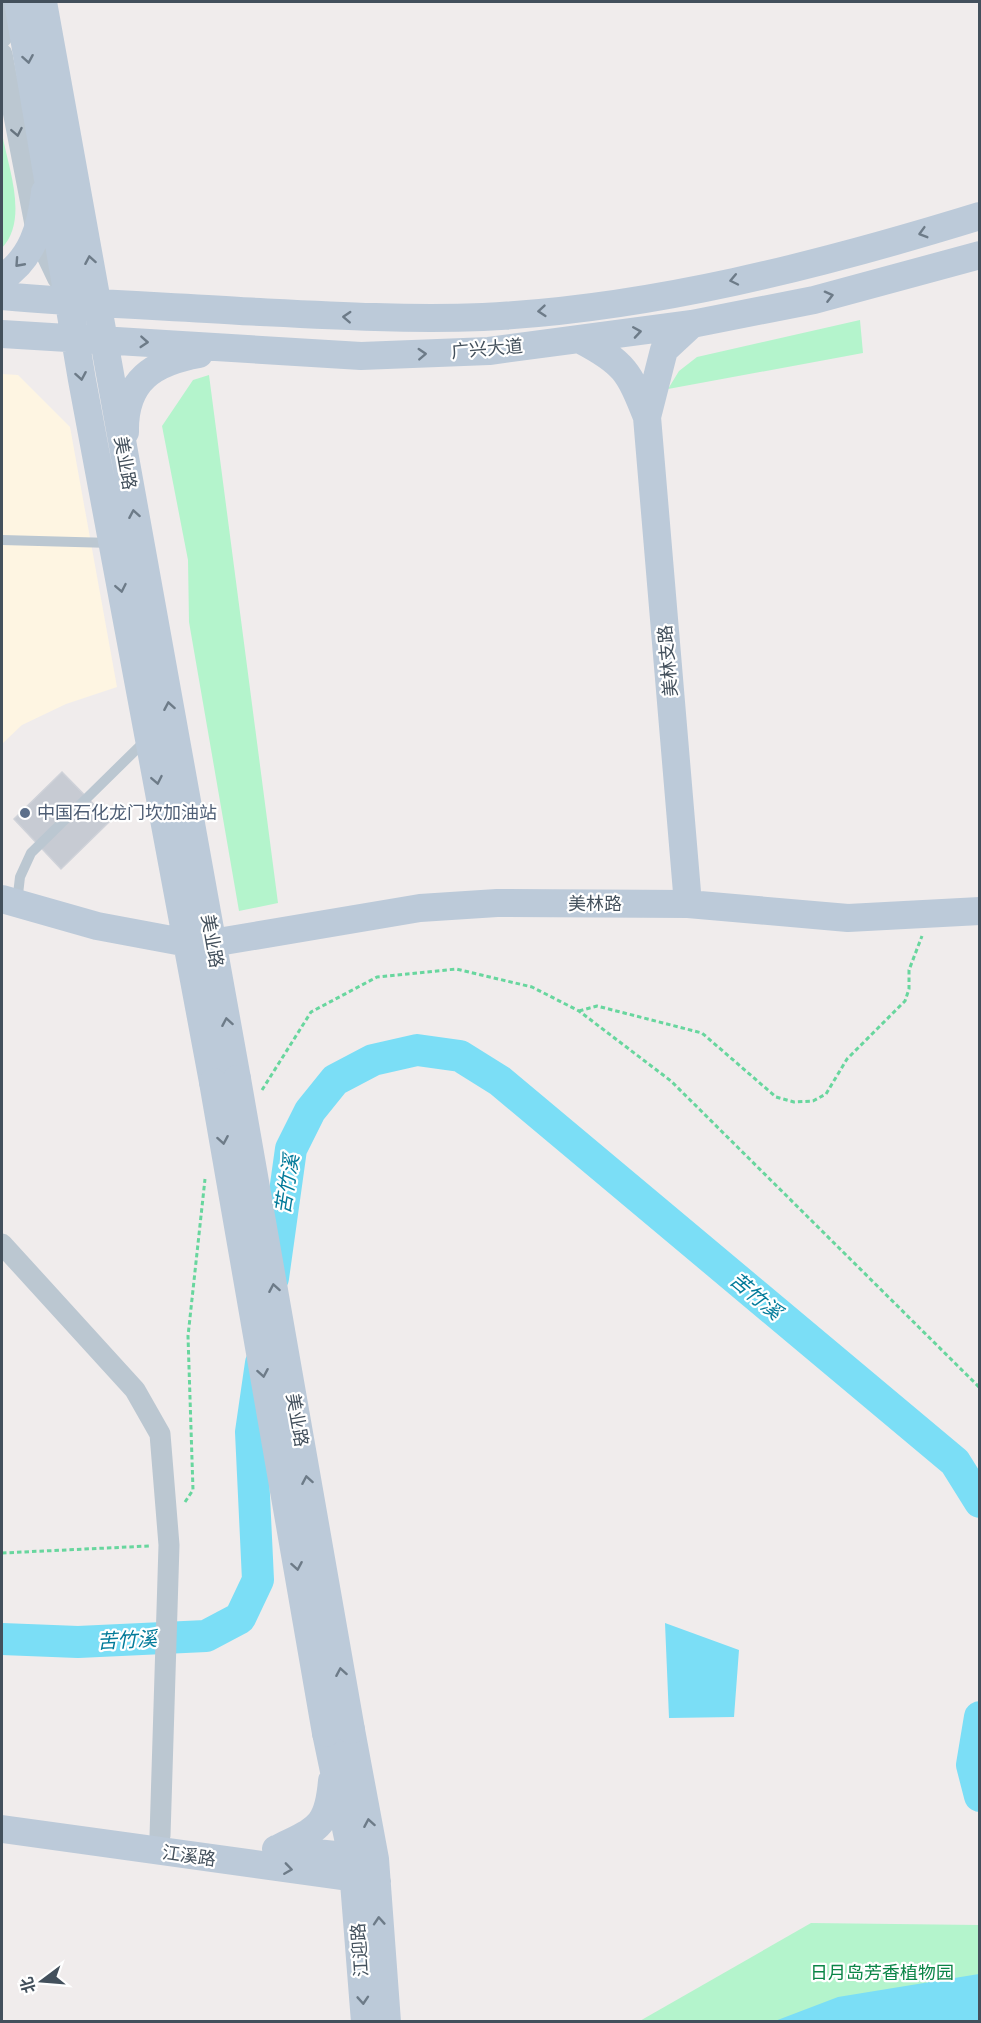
<svg xmlns="http://www.w3.org/2000/svg" width="981" height="2023" viewBox="0 0 981 2023" font-family="'Golos Text','Noto Sans SC',sans-serif">
<rect width="100%" height="100%" fill="#f0ecec"/>
<path fill="#fef5e2" d="M2 374 18 375 70 427 117 687 66 704 22 725 2 744Z"/>
<path fill="#b4f4cc" d="M2 133C8 168 29 219 2 248Z
M860 320 863 353 668 389 679 371 697 357Z
M209 375 278 903 239 911 189 622 188 560 162 426 193 380Z
M811 1923 979 1925V2021L638 2022Z"/>
<path fill="#7bdef6" d="M665 1623 739 1650 734 1717 669 1718Z
M979 1974V2021H775L838 1997Z"/>
<g fill="none" stroke-linecap="round" stroke-linejoin="round">
<path stroke="#7bdef6" stroke-width="32" d="M273 1278 291 1149 310 1111 335 1080 373 1060 417 1050 460 1056 500 1081 955 1462 980 1502
M2 1639 78 1642 206 1636 240 1618 258 1580 251 1432 261 1363
M980 1717 972 1765 980 1796"/>
</g>
<path fill="#c7cbd3" stroke="#cfd2d9" stroke-width="1.5" d="M62 772 110 821 61 869 14 819Z"/>
<g fill="none" stroke-linecap="round" stroke-linejoin="round">
<path stroke="#68d69e" stroke-width="3" stroke-dasharray="4.5 3" stroke-linecap="butt" d="M579 1011 597 1006 702 1033 776 1097 794 1102 813 1101 826 1094 847 1059 905 1001 909 989V970L922 936
M262 1090 311 1012 377 977 456 969 532 987 579 1011 671 1081 980 1388
M185 1502 193 1490 188 1336 205 1179
M2 1553 149 1546"/>
<path stroke="#bbc7d1" stroke-width="10" d="M2 540 112 543
M17 903 20 877 31 853 145 741"/>
<path stroke="#bbc7d1" stroke-width="21" d="M2 37 10 2
M2 54 37 235 58 279
M2 1244 135 1390 160 1434 169 1545 160 1836"/>
<path stroke="#bccad9" stroke-width="28" d="M18 2 82 380 213 1082
M43 2 237 1079
M2 278C32 259 41 227 45 192
M2 296C81 303 160 306 240 311 321 315 402 320 483 317 650 309 821 265 980 216
M2 334 361 356 489 351 692 324 814 300 980 255
M581 340C625 363 629 372 647 417L688 904
M647 417 664 350 692 324
M125 432C124 380 154 362 199 354
M2 899 97 926 188 943
M212 943 420 908 497 903 688 904 848 918 980 911
M351 1730 375 1859 387 2022
M326 1733 352 1857 365 2022
M2 1829 377 1881
M276 1849 375 1859
M277 1849C316 1829 328 1829 332 1781"/>
<path stroke="#bccad9" stroke-width="28" d="M237 1079 351 1730
M213 1082 326 1733"/>
</g>
<defs><path id="oneway-chevron" d="M-2-3.5L2.5 0L-2 3.5" fill="none" stroke-width="1.6" stroke-linecap="round" stroke-linejoin="round" transform="scale(1.5)"/></defs>
<g stroke="#6d7b88">
<use href="#oneway-chevron" transform="translate(28 59) rotate(80)"/>
<use href="#oneway-chevron" transform="translate(923 233) rotate(164)"/>
<use href="#oneway-chevron" transform="translate(90 260) rotate(-100)"/>
<use href="#oneway-chevron" transform="translate(19 263) rotate(132)"/>
<use href="#oneway-chevron" transform="translate(734 280) rotate(168)"/>
<use href="#oneway-chevron" transform="translate(829 296) rotate(-14)"/>
<use href="#oneway-chevron" transform="translate(542 311) rotate(175)"/>
<use href="#oneway-chevron" transform="translate(347 317) rotate(-177)"/>
<use href="#oneway-chevron" transform="translate(637 332) rotate(-9)"/>
<use href="#oneway-chevron" transform="translate(144 342) rotate(4)"/>
<use href="#oneway-chevron" transform="translate(422 354) rotate(-3)"/>
<use href="#oneway-chevron" transform="translate(81 376) rotate(80)"/>
<use href="#oneway-chevron" transform="translate(134 514) rotate(-100)"/>
<use href="#oneway-chevron" transform="translate(121 588) rotate(79)"/>
<use href="#oneway-chevron" transform="translate(169 706) rotate(-100)"/>
<use href="#oneway-chevron" transform="translate(157 780) rotate(79)"/>
<use href="#oneway-chevron" transform="translate(227 1022) rotate(-100)"/>
<use href="#oneway-chevron" transform="translate(223 1140) rotate(80)"/>
<use href="#oneway-chevron" transform="translate(274 1288) rotate(-100)"/>
<use href="#oneway-chevron" transform="translate(263 1373) rotate(80)"/>
<use href="#oneway-chevron" transform="translate(307 1480) rotate(-100)"/>
<use href="#oneway-chevron" transform="translate(297 1566) rotate(80)"/>
<use href="#oneway-chevron" transform="translate(341 1672) rotate(-100)"/>
<use href="#oneway-chevron" transform="translate(369 1823) rotate(-100)"/>
<use href="#oneway-chevron" transform="translate(288 1869) rotate(8)"/>
<use href="#oneway-chevron" transform="translate(379 1921) rotate(-94)"/>
<use href="#oneway-chevron" transform="translate(363 2000) rotate(86)"/>
</g>
<use stroke="#67747f" href="#oneway-chevron" transform="translate(17 132) rotate(79)"/>
<circle fill="#5c6f8a" stroke="#fff" stroke-width="2" cx="25" cy="813" r="6"/>
<g text-anchor="middle" stroke-width="4.5" stroke-linejoin="round" paint-order="stroke">
<g font-size="18" fill="#43505c" stroke="#fff">
<text transform="translate(487 349) rotate(-5)" y="6">广兴大道</text>
<text transform="translate(125 463) rotate(80)" y="6">美业路</text>
<text transform="translate(668 661) rotate(-95)" y="6">美林支路</text>
<text x="595" y="910">美林路</text>
<text transform="translate(212 941) rotate(80)" y="6">美业路</text>
<text transform="translate(297 1420) rotate(80)" y="6">美业路</text>
<text transform="translate(189 1856) rotate(8)" y="6">江溪路</text>
<text transform="translate(360 1950) rotate(-94)" y="6">江迎路</text>
</g>
<g font-size="18" fill="#4e5e75" stroke="#fff" text-anchor="start">
<text x="37" y="819">中国石化龙门坎加油站</text>
</g>
<g font-size="18" fill="#0b8547" stroke="#fff">
<text x="882" y="1979">日月岛芳香植物园</text>
</g>
<g font-size="20" font-style="italic" fill="#037b9a" stroke="#fff">
<text transform="translate(287 1184) rotate(-81)" y="7">苦竹溪</text>
<text transform="translate(756 1296) rotate(40)" y="7">苦竹溪</text>
<text transform="translate(127 1640) rotate(-3)" y="7">苦竹溪</text>
</g>
</g>
<rect width="981" height="2023" fill="none" stroke="#43505c" stroke-width="6"/>
<g transform="translate(42 1981) rotate(254)" stroke="#ffffff" stroke-width="4.5" paint-order="stroke">
<path d="M0-4.5L10 22L0 15L-10 22Z" fill="#43505c"/>
<text y="-9" font-size="16" font-weight="bold" text-anchor="middle" fill="#43505c">北</text>
</g>
</svg>
